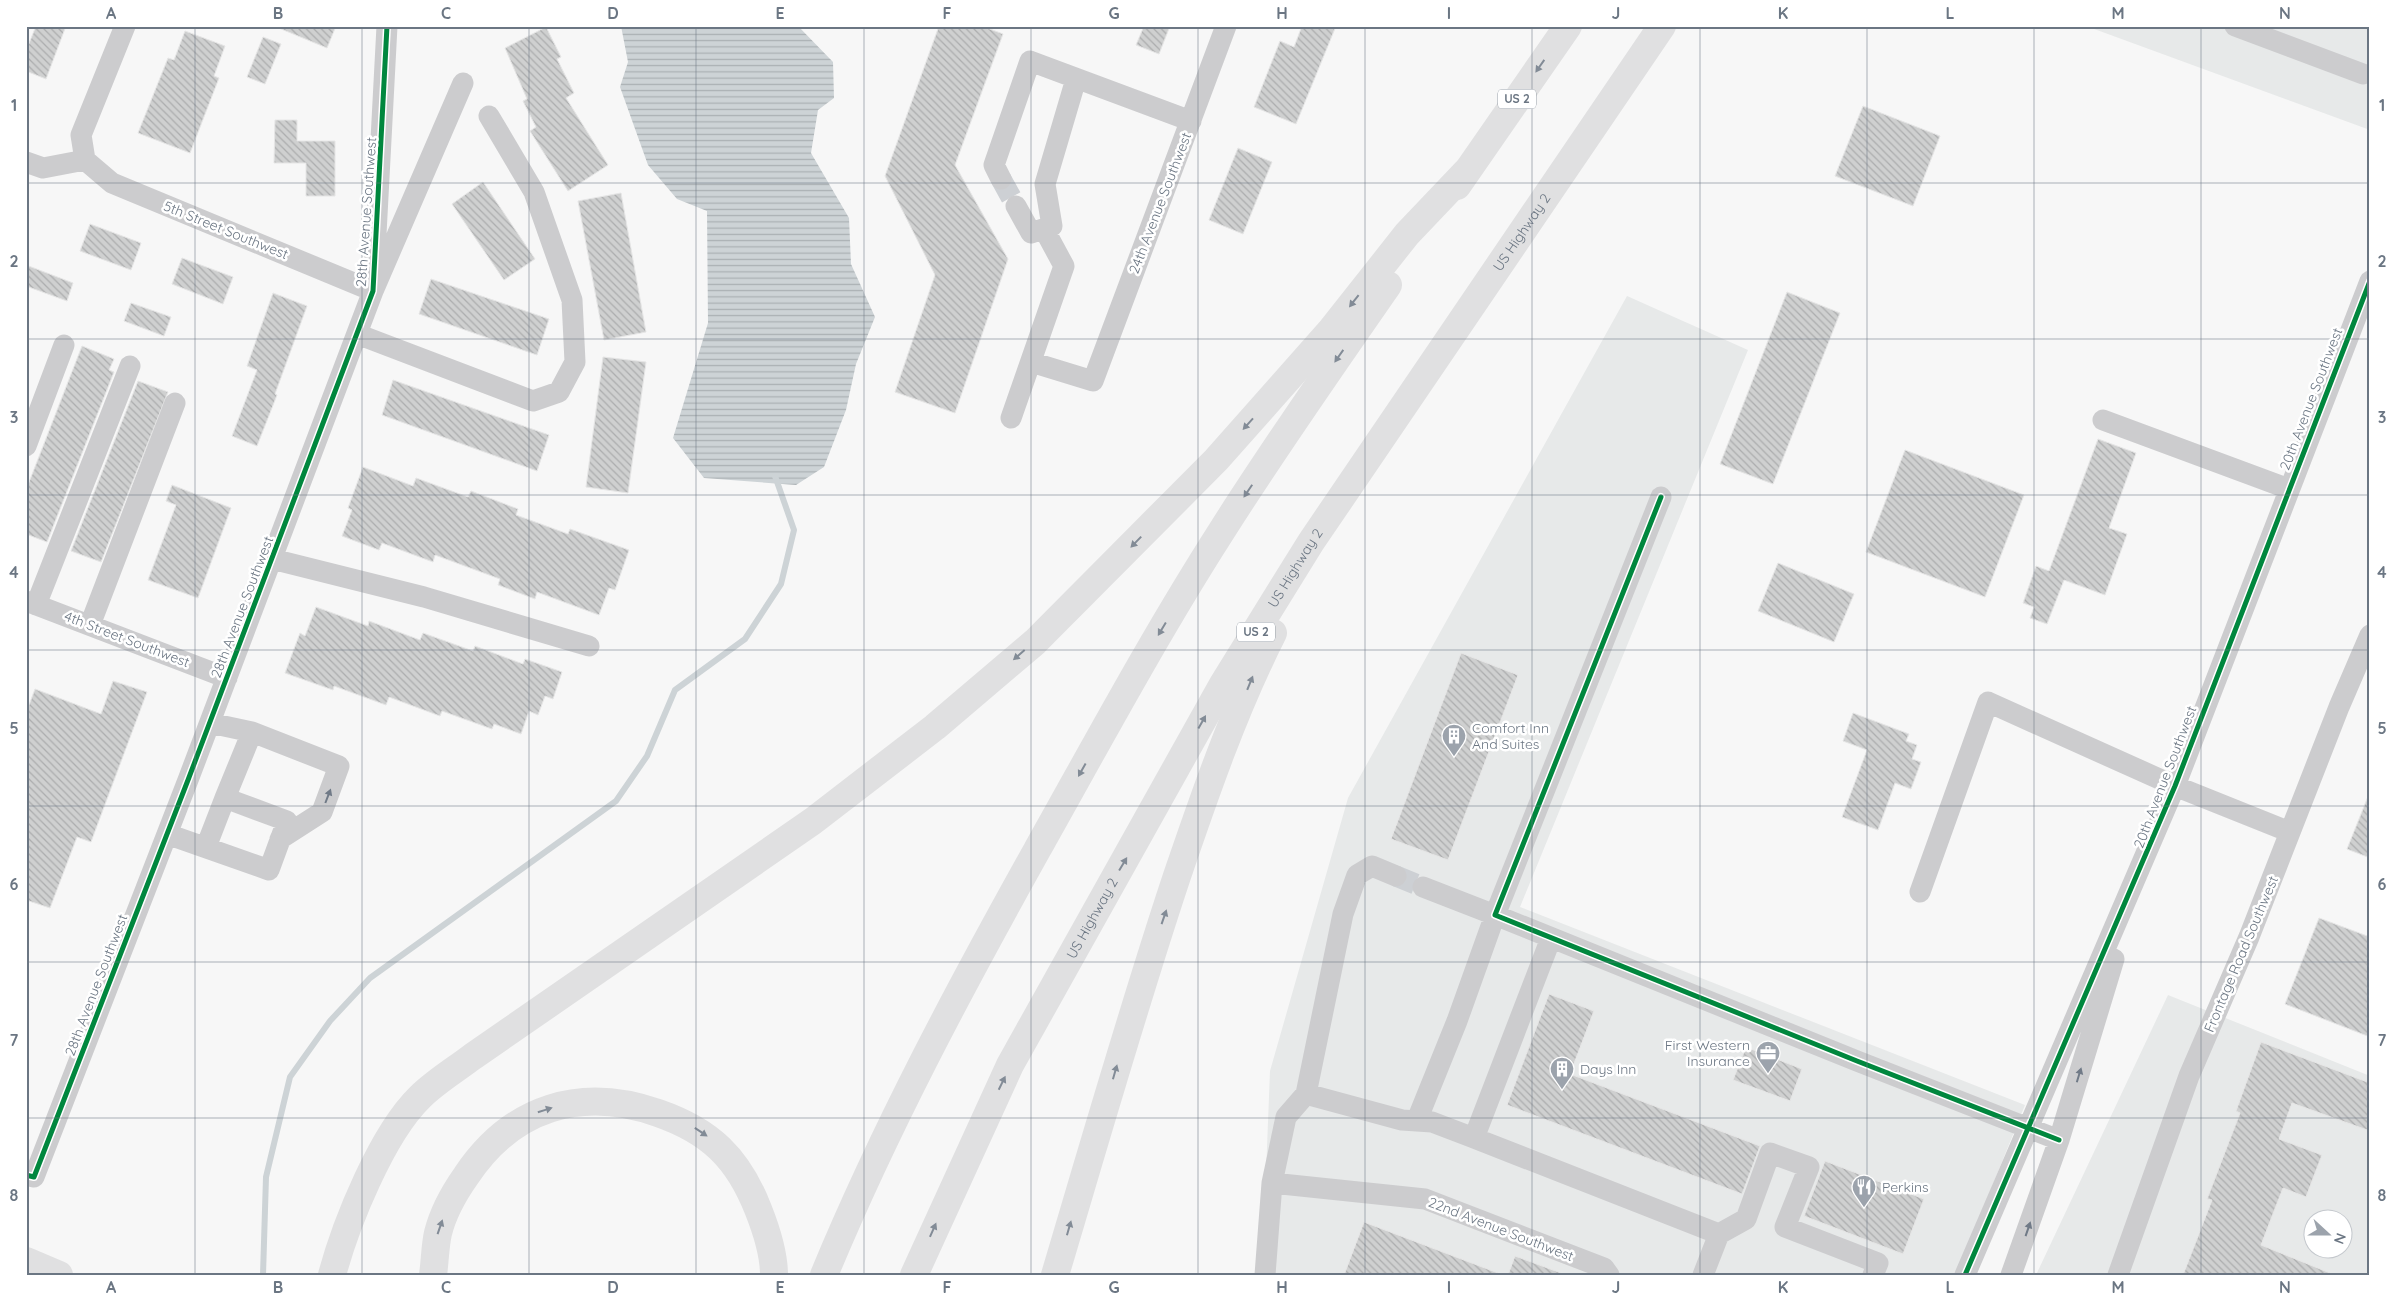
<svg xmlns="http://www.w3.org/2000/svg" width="2396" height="1301" viewBox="0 0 2396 1301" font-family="Quicksand,sans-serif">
<defs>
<pattern id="water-rules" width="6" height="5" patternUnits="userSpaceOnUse" patternTransform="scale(1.25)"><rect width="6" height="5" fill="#cdd3d6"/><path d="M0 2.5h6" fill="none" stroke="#aab0b3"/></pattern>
<pattern id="building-back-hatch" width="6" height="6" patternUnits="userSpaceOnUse" patternTransform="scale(1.25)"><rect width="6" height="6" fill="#cfd0d0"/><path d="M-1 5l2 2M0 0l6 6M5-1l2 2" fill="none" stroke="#acadae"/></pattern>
</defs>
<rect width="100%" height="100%" fill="#f7f7f7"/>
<path fill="#e7e9e9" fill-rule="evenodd" d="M2086 26H2370V130Z
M1627 296 1748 350 1520 907 2025 1105 1956 1275H1262L1270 1071 1348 798Z
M2168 995 2370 1076V1275H2036ZM2314 1218H2344V1248H2314Z"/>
<path fill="url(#water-rules)" d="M621 26H798L833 62 834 98 818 110 811 153 849 218 851 264 875 317 856 364 846 410 824 467 796 485 704 478 673 438 708 323 707 211 677 199 648 165 620 87 628 62Z"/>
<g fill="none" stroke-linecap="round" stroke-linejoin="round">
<path stroke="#cdd3d6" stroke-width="6" d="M263 1275 266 1177 290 1077 330 1021 370 978 616 801 647 756 675 690 745 639 781 584 794 530 775 476"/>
</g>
<path fill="url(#building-back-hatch)" stroke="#e6e6e6" d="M36 26H66L46 79 26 71V51Z
M274 26H336L327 48Z
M939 26H982L1003 34 955 165 1008 259 955 413 895 392 935 275 885 176Z
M1144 26H1170L1159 54 1136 45Z
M1302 26H1336L1296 124 1254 107 1280 41 1294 47Z
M546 27 561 57 557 59 574 93 566 98 608 165 568 191 530 131 536 127 523 101 527 99 505 48Z
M185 31 225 46 214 76 219 78 190 153 138 133 168 58 174 60Z
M263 37 281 44 265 84 247 77Z
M1863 106 1940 136 1913 206 1835 176Z
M275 120H297V141H335V196H306V163H274Z
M1238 148 1272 162 1243 234 1209 220Z
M483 182 535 259 504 280 452 204Z
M621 193 646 332 604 340 578 201Z
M90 224 141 243 131 270 80 251Z
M182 258 233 277 223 304 172 284Z
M26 265 73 283 67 301 26 286Z
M431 279 549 319 537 355 419 314Z
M1787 292 1840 313 1773 484 1720 464Z
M273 293 307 306 275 394 277 395 257 446 232 436 257 370 247 366Z
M131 303 171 317 164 336 124 321Z
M82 346 114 359 109 370 114 372 47 542 26 534V490Z
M603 357 646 362 628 493 586 487Z
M393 380 549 435 537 471 382 415Z
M138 381 168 392 101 562 71 551Z
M2098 439 2136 453 2109 528 2127 534 2105 595 2064 580 2047 624 2030 618 2034 607 2023 603 2036 566 2049 571Z
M1905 450 2024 495 1985 597 1866 552Z
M363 467 413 486 416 478 468 497 471 491 518 509 516 515 568 534 570 529 629 550 615 590 609 588 599 615 537 592 535 599 498 585 500 579 435 555 433 562 382 543 379 550 342 536 352 510 348 508Z
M172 485 231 508 198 598 148 580 176 505 166 501Z
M1778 563 1854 594 1834 642 1758 611Z
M316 607 368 626 369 621 420 640 423 633 473 651 475 646 523 664 525 659 562 672 553 699 545 696 538 715 529 711 521 734 494 724 492 729 442 711 440 716 389 697 386 705 334 686 333 690 285 673 300 633 305 636Z
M1461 653 1518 675 1448 860 1391 839Z
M113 681 147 692 91 842 77 837 50 908 26 900V713L35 689 101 714Z
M1853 713 1909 734 1906 741 1917 745 1912 759 1921 762 1911 789 1895 783 1878 830 1842 817 1867 750 1843 741Z
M2369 794 2370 795V858L2347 849Z
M2319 918 2370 937V1037L2285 1004Z
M1549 994 1594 1011 1570 1074 1760 1146 1742 1194 1507 1105Z
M2261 1042 2370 1083V1131L2292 1103 2279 1139 2322 1155 2306 1197 2283 1188 2261 1245 2335 1275H2183L2212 1200 2207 1199 2240 1113 2236 1111Z
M1746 1047 1802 1069 1790 1101 1733 1080Z
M1825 1161 1924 1199 1903 1254 1804 1216Z
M1364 1222 1498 1273V1275H1344Z
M1515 1256 1561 1273 1560 1275H1508Z"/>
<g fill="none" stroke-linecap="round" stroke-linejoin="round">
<path stroke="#cdd0d4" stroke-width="21" stroke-dasharray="21 11" stroke-linecap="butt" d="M1001 179 1016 206
M1396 876 1423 887"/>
<path stroke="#ccccce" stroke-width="21" d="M2235 26 2363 74
M85 160 112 183 373 291 463 83
M85 160 81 135 125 26
M26 162 43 168 85 160
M1001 179 994 165 1030 61 1191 121
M1016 206 1031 233 1052 226 1045 184 1076 79
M357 334 533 401 559 392 575 362 572 300 534 192 489 116
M1031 362 1093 381 1226 26
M1011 418 1064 266 1044 229
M2103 420 2289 489
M26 446 64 345
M1661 497 1495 915 1857 1061 2059 1140
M272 559 424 597 589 646
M26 601 227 678
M36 605 130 366
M90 625 175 403
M210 723 252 732 339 766 322 812 280 839
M225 798 252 732
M167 834 269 870 287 821 225 798 206 847
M1920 892 1988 702 2175 786 2290 832
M1551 938 1474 1138 1719 1234 1703 1275
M1306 1094 1402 1120 1432 1122 1474 1138
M1417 1120 1457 1021 1495 915 1423 887
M26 1175 34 1177 188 780 373 291 387 26
M1272 1183 1425 1199 1604 1268 1609 1275
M1719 1234 1746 1219 1770 1153 1809 1167 1785 1227 1878 1263 1873 1275
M1265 1275 1272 1183 1286 1117 1306 1094 1343 914 1357 875 1372 866 1396 876
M1965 1275 2175 786 2370 281
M2011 1275 2059 1140 2114 959
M2118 1275 2189 1076 2249 937 2339 707 2370 635"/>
<g stroke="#e0e0e1" stroke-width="28">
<path d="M1457 186 1568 26"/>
<path d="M26 1261 59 1275"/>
<path d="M332 1275C346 1223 382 1134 420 1097 435 1082 455 1070 472 1057L813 821 935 727 1035 642 1216 460 1332 329 1407 234 1466 172"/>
<path d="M433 1275C435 1261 435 1246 438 1233 443 1213 454 1193 466 1176 512 1107 581 1086 658 1113 710 1131 738 1158 758 1209 766 1229 774 1253 774 1275"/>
<path d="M824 1275C885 1128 960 988 1037 850 1097 743 1155 635 1221 532 1274 448 1331 367 1388 285"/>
<path id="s1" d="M914 1275 1010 1065 1223 684 1311 542 1662 26"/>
<path d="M1055 1275C1095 1141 1133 1008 1177 876 1205 794 1234 710 1273 633"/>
</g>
<defs>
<path id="cycleway" d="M1661 497 1495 915 1857 1061 2059 1140
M26 1175 34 1177 188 780 373 291 387 26
M1965 1275 2175 786 2370 281"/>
</defs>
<use href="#cycleway" stroke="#fff" stroke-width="8"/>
<use href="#cycleway" stroke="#00873e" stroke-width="5"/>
</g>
<defs><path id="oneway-solid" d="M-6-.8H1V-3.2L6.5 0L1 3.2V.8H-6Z" transform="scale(1.25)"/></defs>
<g fill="#828b96">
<use href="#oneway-solid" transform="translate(1540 66) rotate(125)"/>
<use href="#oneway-solid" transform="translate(1354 301) rotate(128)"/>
<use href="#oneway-solid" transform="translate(1339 356) rotate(125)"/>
<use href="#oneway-solid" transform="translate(1248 424) rotate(132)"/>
<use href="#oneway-solid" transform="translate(1248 491) rotate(124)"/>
<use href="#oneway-solid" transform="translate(1136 542) rotate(134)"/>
<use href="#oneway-solid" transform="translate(1162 629) rotate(121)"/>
<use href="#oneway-solid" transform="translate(1019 655) rotate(139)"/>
<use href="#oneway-solid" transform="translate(1250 683) rotate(-68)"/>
<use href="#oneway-solid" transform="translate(1202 722) rotate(-61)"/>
<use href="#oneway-solid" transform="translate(1082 770) rotate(119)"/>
<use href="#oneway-solid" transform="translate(1123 864) rotate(-59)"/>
<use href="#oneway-solid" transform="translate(1164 917) rotate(-71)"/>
<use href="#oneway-solid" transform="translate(1115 1072) rotate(-74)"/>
<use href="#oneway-solid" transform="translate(1002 1083) rotate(-64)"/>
<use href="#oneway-solid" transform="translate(545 1110) rotate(-17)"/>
<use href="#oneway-solid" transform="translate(701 1132) rotate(34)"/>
<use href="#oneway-solid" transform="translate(440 1227) rotate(-71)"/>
<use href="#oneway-solid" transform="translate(1069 1228) rotate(-74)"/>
<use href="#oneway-solid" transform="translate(933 1230) rotate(-66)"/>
</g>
<g fill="#707a87">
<use href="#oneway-solid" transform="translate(328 796) rotate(-69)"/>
<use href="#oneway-solid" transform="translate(2079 1075) rotate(-73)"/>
<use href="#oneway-solid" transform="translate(2028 1229) rotate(-71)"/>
</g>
<path fill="none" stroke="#6b7683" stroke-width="1" stroke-opacity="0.55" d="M195 26V1275M362 26V1275M529 26V1275M696 26V1275M864 26V1275M1031 26V1275M1198 26V1275M1365 26V1275M1532 26V1275M1700 26V1275M1867 26V1275M2034 26V1275M2201 26V1275M26 183H2370M26 339H2370M26 495H2370M26 650H2370M26 806H2370M26 962H2370M26 1118H2370"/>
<defs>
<symbol id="building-pin" viewBox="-11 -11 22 30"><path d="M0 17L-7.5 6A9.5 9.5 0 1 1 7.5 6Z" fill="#9ca3ac" stroke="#fff"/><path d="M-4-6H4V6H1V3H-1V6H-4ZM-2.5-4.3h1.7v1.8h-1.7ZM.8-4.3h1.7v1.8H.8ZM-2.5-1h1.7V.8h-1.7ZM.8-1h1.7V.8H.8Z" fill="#fff"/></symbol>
<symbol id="office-pin" viewBox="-11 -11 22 30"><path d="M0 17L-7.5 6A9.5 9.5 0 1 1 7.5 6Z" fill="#9ca3ac" stroke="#fff"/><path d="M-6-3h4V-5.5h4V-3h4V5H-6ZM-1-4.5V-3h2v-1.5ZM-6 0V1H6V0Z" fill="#fff"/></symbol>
<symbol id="restaurant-pin" viewBox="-11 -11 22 30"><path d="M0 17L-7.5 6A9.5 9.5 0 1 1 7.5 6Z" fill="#9ca3ac" stroke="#fff"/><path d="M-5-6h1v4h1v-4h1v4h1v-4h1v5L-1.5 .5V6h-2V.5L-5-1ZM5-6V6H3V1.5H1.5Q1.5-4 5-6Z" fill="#fff"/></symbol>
</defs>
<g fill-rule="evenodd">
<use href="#building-pin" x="1440" y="722" width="28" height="38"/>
<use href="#office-pin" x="1754" y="1039" width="28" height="38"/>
<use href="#building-pin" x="1548" y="1055" width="28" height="38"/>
<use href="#restaurant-pin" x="1850" y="1173" width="28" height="38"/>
</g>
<g text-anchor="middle" stroke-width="5" stroke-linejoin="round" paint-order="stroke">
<g fill="#fff" stroke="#979fa8" stroke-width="1">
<rect x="1498" y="89.5" width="38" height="19" rx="4"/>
<rect x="1237" y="622.5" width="38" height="19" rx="4"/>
</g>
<g font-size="12" font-weight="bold" fill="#6b7683">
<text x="1517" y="103">US 2</text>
<text x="1256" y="636">US 2</text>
</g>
<g font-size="14" fill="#6b7683" stroke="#fff">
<text transform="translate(1160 203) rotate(-69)" y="5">24th Avenue Southwest</text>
<text transform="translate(366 212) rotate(-86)" y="5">28th Avenue Southwest</text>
<text transform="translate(226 230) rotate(22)" y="5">5th Street Southwest</text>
<text dy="5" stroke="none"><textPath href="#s1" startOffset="1209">US Highway 2</textPath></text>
<text transform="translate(2311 399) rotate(-69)" y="5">20th Avenue Southwest</text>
<text dy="5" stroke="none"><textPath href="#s1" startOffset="804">US Highway 2</textPath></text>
<text transform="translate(242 607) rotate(-69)" y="5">28th Avenue Southwest</text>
<text transform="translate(127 639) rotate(21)" y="5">4th Street Southwest</text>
<text transform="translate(2165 777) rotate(-69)" y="5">20th Avenue Southwest</text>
<text dy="5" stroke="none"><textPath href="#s1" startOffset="399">US Highway 2</textPath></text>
<text transform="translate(2241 954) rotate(-67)" y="5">Frontage Road Southwest</text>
<text transform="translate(96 985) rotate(-69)" y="5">28th Avenue Southwest</text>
<text transform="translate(1501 1229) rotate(21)" y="5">22nd Avenue Southwest</text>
</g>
<g font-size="14" fill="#6b7683" stroke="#fff" text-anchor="start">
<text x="1472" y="733">Comfort Inn<tspan x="1472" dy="16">And Suites</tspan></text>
<text x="1750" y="1050" text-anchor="end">First Western<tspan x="1750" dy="16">Insurance</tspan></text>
<text x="1580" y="1074">Days Inn</text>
<text x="1882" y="1192">Perkins</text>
</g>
</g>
<rect width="2396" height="1301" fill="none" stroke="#ffffff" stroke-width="55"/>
<g transform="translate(2328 1234) rotate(111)"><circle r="24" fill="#ffffff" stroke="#c4c8cd"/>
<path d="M0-4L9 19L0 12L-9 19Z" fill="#9ca3ac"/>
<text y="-8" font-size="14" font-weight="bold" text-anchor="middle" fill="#6b7683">N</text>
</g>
<rect x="28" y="28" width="2340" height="1246" fill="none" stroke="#6b7683" stroke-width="2"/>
<g font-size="16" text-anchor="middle" font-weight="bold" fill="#6b7683">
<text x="111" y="19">A</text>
<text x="278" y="19">B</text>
<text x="446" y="19">C</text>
<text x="613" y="19">D</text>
<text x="780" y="19">E</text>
<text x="947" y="19">F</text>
<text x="1114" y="19">G</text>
<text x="1282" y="19">H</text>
<text x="1449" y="19">I</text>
<text x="1616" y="19">J</text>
<text x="1783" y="19">K</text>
<text x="1950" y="19">L</text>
<text x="2118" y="19">M</text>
<text x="2285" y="19">N</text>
<text x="14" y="111">1</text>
<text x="2382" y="111">1</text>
<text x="14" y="267">2</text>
<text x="2382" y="267">2</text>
<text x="14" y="423">3</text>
<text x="2382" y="423">3</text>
<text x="14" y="578">4</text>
<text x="2382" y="578">4</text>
<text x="14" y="734">5</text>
<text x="2382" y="734">5</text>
<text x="14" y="890">6</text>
<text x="2382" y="890">6</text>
<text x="14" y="1046">7</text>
<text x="2382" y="1046">7</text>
<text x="14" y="1201">8</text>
<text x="2382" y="1201">8</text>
<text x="111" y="1293">A</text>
<text x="278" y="1293">B</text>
<text x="446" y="1293">C</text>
<text x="613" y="1293">D</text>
<text x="780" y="1293">E</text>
<text x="947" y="1293">F</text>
<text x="1114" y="1293">G</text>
<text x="1282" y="1293">H</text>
<text x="1449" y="1293">I</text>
<text x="1616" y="1293">J</text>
<text x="1783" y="1293">K</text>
<text x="1950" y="1293">L</text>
<text x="2118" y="1293">M</text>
<text x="2285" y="1293">N</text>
</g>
</svg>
